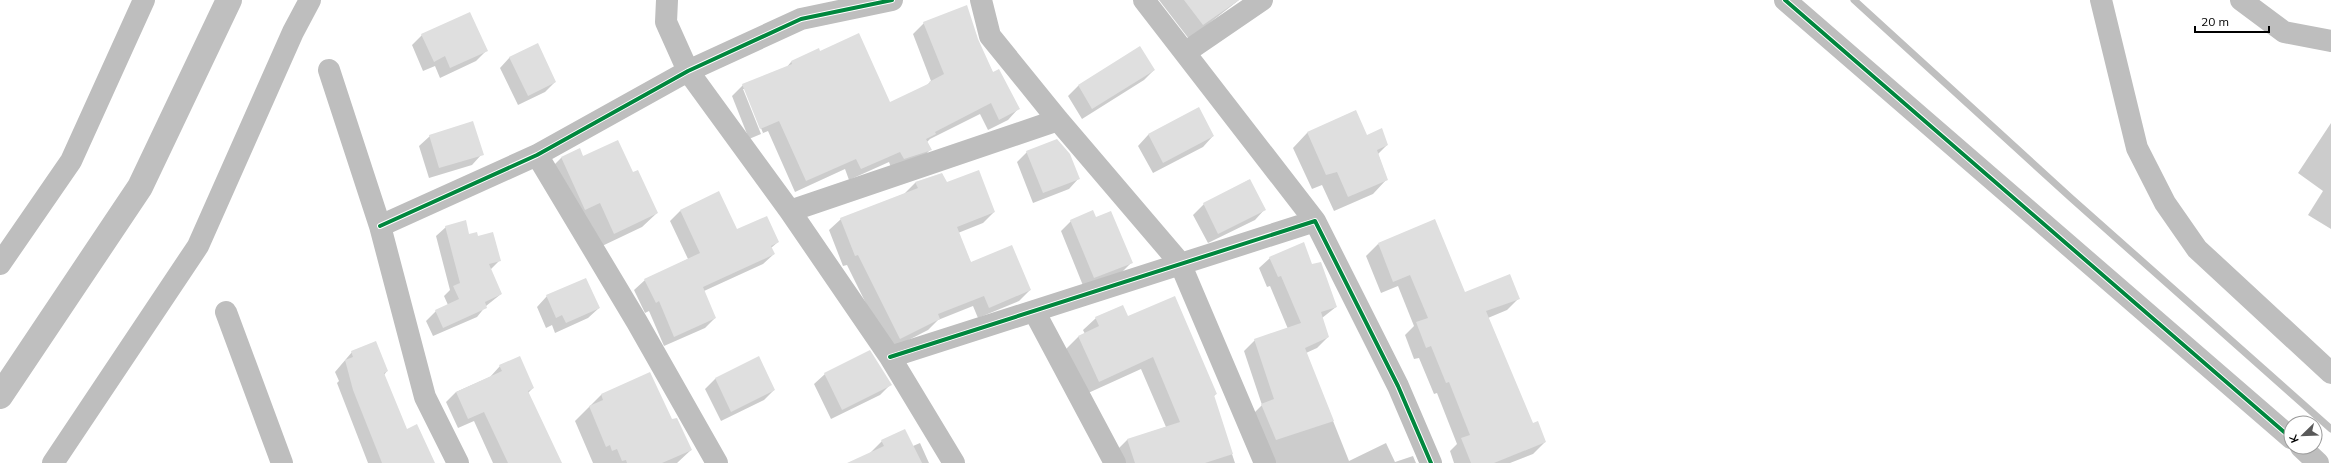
<svg xmlns="http://www.w3.org/2000/svg" width="2331" height="463" viewBox="0 0 2331 463" font-family="Mulish,sans-serif">
<rect width="100%" height="100%" fill="#fff"/>
<path fill="#0003" fill-rule="evenodd" d="M1159 0H1239L1189 39Z
M924 23 977 40 993 73 1019 108 1008 120 988 130 980 114 930 139 927 142 930 150 919 161 892 170 889 162 849 180 845 169 795 192 768 131 749 139 732 96 743 85 786 68 791 62 820 52 890 104 925 87 931 81 913 34ZM743 89H745L763 133 761 134Z
M422 35 487 50 476 61 440 78 435 66 423 71 412 45Z
M1140 47 1154 70 1144 80 1082 119 1068 96 1078 86Z
M510 57 555 82 545 92 518 105 500 68Z
M1198 109 1213 136 1203 147 1153 173 1138 146 1148 135Z
M1355 111 1366 136 1387 145 1378 154 1387 179 1373 194 1334 211 1322 185 1312 189 1293 148 1307 133Z
M2331 123V229L2308 215 2323 191 2298 173Z
M430 136 482 154 472 165 429 178 419 146Z
M579 149 583 157 633 174 657 213 642 227 600 247 547 172 561 158Z
M1027 152 1079 178 1069 189 1033 203 1017 162Z
M942 174 946 183 994 212 983 223 958 233 971 263 1030 290 1019 301 978 318 973 306 938 320 928 330 889 350 847 265 843 266 829 230 841 219 904 194 915 183Z
M1249 180 1265 209 1255 220 1208 243 1193 215 1204 204Z
M680 211 736 231 778 242 771 248 774 254 763 264 704 291 715 318 705 328 664 346 649 311 645 313 634 290 645 280 688 259 670 221Z
M1095 218 1131 263 1121 273 1084 288 1061 231 1071 221Z
M446 227 477 237 499 261 490 270 501 294 486 306 477 317 433 336 426 321 436 311 448 305 444 296 450 290 436 236Z
M1378 244 1465 293 1519 298 1507 310 1488 318 1532 424 1545 442 1533 454 1510 463H1454L1450 451 1457 444 1437 393 1434 394 1419 358 1414 359 1405 335 1414 326 1398 286 1381 293 1366 256Z
M1270 258 1312 266 1336 307 1322 318 1328 337 1317 348 1306 353 1349 461 1386 443 1395 462 1413 456 1416 463H1265L1251 416 1262 405 1244 351 1255 340 1288 329 1270 286 1267 287 1259 268Z
M547 296 599 308 588 318 555 333 552 325 546 328 537 307Z
M1127 317 1216 394 1213 397 1235 463H1118L1115 452 1127 440 1166 427 1141 369 1086 394 1066 349 1078 337 1085 334 1083 330 1096 318Z
M352 352 387 371 384 375 406 431 432 463H368L337 383 339 381 335 372Z
M758 358 774 390 764 400 721 421 705 389 715 379Z
M500 366 533 388 528 393 561 463H493L474 421 458 428 446 402 456 392 490 377Z
M650 374 672 421 691 450 677 463H593L575 421 601 395Z
M825 374 890 385 880 395 831 419 814 384Z
M882 441 913 446 920 443 929 463H864L869 454Z"/>
<g fill="none" stroke-linecap="round" stroke-linejoin="round">
<path stroke="#bfbfbf" stroke-width="7" d="M1854 0 2071 198 2331 429"/>
<path stroke="#bfbfbf" stroke-width="26" d="M0 396 140 187 229 0"/>
</g>
<path fill="#dfdfdf" d="M1184 0H1239L1203 25Z
M967 5 978 39 993 72 999 69 1020 109 999 120 991 103 935 132 936 134 926 139 932 150 904 159 900 152 861 169 856 159 806 181 779 121 760 129 742 84 792 64 791 61 819 48 820 51 859 33 890 102 930 83 929 82 944 74 923 22Z
M470 12 488 51 450 68 445 56 434 62 421 34Z
M538 43 556 82 528 96 509 57Z
M1140 46 1155 70 1092 109 1078 85Z
M1199 107 1214 136 1163 163 1148 134Z
M1356 110 1367 135 1382 128 1388 145 1377 150 1388 180 1348 197 1337 172 1326 175 1307 132Z
M473 121 484 155 439 168 429 135Z
M1057 139 1070 154 1080 179 1043 193 1026 151Z
M618 140 633 172 638 170 658 213 614 234 600 203 585 210 561 157 580 148 583 156Z
M979 170 995 212 957 227 971 262 1012 245 1031 290 989 308 984 296 938 314 940 319 900 339 858 255 855 256 840 218 918 188 915 182 942 173 947 182Z
M1250 179 1266 210 1218 234 1203 203Z
M719 191 737 229 767 216 779 242 771 246 775 254 703 287 716 318 674 337 659 301 656 303 644 279 700 253 680 210Z
M1093 210 1096 217 1111 211 1133 263 1094 278 1070 220Z
M1435 219 1465 292 1510 274 1520 299 1486 311 1533 423 1538 421 1546 442 1494 463H1471L1461 438 1470 435 1449 382 1446 383 1431 346 1426 348 1416 322 1428 318 1410 275 1393 282 1378 243Z
M466 220 469 234 477 232 478 236 493 232 501 261 489 264 502 294 485 302 487 308 443 328 435 310 459 299 453 286 460 283 445 226Z
M1304 242 1312 264 1321 262 1337 307 1321 312 1329 337 1305 348 1334 421 1276 440 1261 404 1274 399 1254 339 1301 323 1281 276 1278 277 1269 257Z
M586 278 600 308 566 323 562 315 556 318 546 295Z
M1175 296 1217 394 1214 395 1233 454 1205 463H1135L1127 439 1180 422 1153 357 1099 382 1078 336 1099 326 1095 317 1123 305 1128 316Z
M376 341 388 371 384 373 407 429 417 424 435 463H382L353 390 345 360 353 357 351 351Z
M870 350 892 385 842 410 824 373Z
M520 356 534 388 528 391 562 463H508L484 412 468 419 456 392 502 371 499 365Z
M759 356 775 390 731 412 715 378Z
M650 372 672 419 677 418 692 450 662 463H627L626 460 622 461 617 449 612 451 610 445 606 447 589 406 603 400 601 394Z
M905 429 922 463H847L884 446 881 440Z"/>
<g fill="none" stroke-linecap="round" stroke-linejoin="round">
<path stroke="#bebebe" stroke-width="22" d="M667 0 666 22 688 71 790 211 890 357 954 463
M981 0 990 36 1058 120 1180 263 1265 463
M1144 0 1315 221
M1785 0 2291 438
M2101 0 2137 148 2165 203 2197 249 2331 373
M2241 0 2284 32 2331 41
M1186 52 1262 0
M329 70 380 226 425 397 458 463
M537 155 637 322 717 463
M790 211 1058 120
M380 226 537 155 688 71 801 19 892 0
M0 264 71 161 144 0
M1034 311 1115 463
M226 312 282 463
M890 357 1315 221 1398 386 1431 463
M2301 447 2318 463
M53 463 198 246 293 32 310 0"/>
<defs>
<path id="cycleway" d="M1785 0 2291 438
M380 226 537 155 688 71 801 19 892 0
M890 357 1315 221 1398 386 1431 463"/>
</defs>
<use href="#cycleway" stroke="#fff" stroke-width="6"/>
<use href="#cycleway" stroke="#00873e" stroke-width="4"/>
</g>
<g transform="translate(2303 435) rotate(247)"><circle r="19" fill="#ffffff" stroke="#999999"/>
<path d="M0-3L7 15L0 10L-7 15Z" fill="#595959"/>
<text y="-6" font-size="11" font-weight="bold" text-anchor="middle" fill="#000000">K</text>
</g>
<path d="M2195 26v6h74v-6" fill="none" stroke="#000000" stroke-width="2"/>
<text x="2201" y="26" font-size="12" fill="#000000" stroke="#ffffff" stroke-width="3" paint-order="stroke">20 m</text>
</svg>
